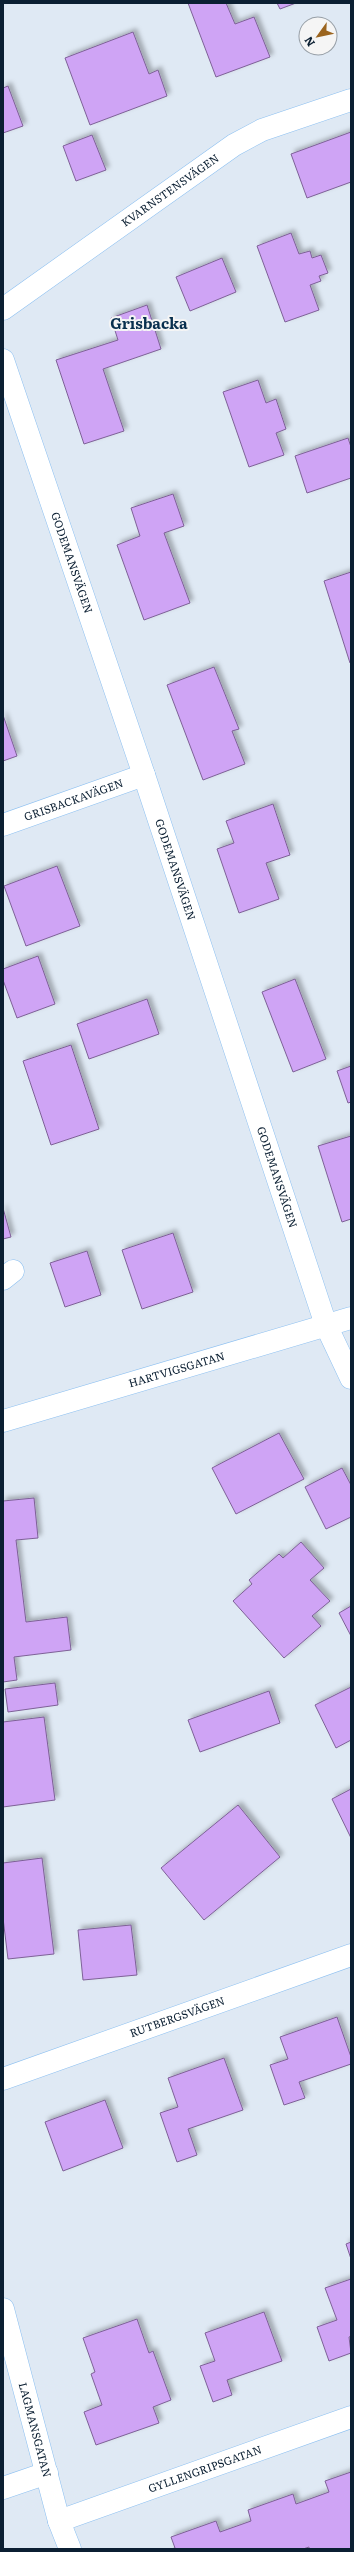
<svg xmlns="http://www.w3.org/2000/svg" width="354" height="2552" viewBox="0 0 354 2552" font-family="Literata,serif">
<defs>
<filter id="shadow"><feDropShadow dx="3.5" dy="-3.5" stdDeviation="2" flood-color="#0004"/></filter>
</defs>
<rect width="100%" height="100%" fill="#dfe9f4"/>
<path fill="#cfa4f5" stroke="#7e6197" filter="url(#shadow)" d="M188 3H226L235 24 254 17 270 57 216 77Z
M277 3H296L280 9Z
M133 32 149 74 158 70 167 96 90 125 65 58Z
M8 86 23 126 3 133V88Z
M351 132V182L307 198 291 154Z
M92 135 106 170 76 181 63 146Z
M291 233 299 254 310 251 312 258 321 255 328 273 319 276 321 281 310 285 319 310 285 322 257 246Z
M222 258 236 292 190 311 176 277Z
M147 305 161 349 103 369 124 431 84 444 56 360 118 340 111 318Z
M258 380 266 403 276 399 286 429 276 433 284 455 249 467 223 392Z
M348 438 351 447V478L307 493 295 456Z
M173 494 184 526 164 533 190 603 144 620 117 545 140 536 131 508Z
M351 572V662L350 663 324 581Z
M214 667 239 729 232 731 245 764 203 780 167 685Z
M3 715 17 756 3 761Z
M273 804 290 855 266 863 279 899 239 913 217 849 234 843 226 821Z
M57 866 80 926 26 946 4 886Z
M38 956 55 1004 17 1018 3 980V969Z
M295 979 326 1059 293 1072 262 992Z
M147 999 159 1034 89 1059 77 1024Z
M71 1045 99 1129 51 1145 23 1061Z
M351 1066V1102L348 1103 337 1071Z
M351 1136V1219L342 1222 318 1146Z
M3 1208 11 1237 3 1239Z
M173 1233 193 1292 142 1309 122 1250Z
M87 1251 101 1295 65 1307 50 1263Z
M279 1433 304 1479 236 1514 212 1468Z
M342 1468 351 1485V1517L326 1529 305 1487Z
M34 1498 38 1538 16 1540 26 1622 67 1617 71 1650 14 1657 17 1680 3 1682V1501Z
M301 1542 324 1568 310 1580 330 1601 312 1616 321 1626 284 1658 233 1601 252 1584 249 1580 279 1554 283 1558Z
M351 1606V1636L339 1613Z
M55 1683 58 1705 8 1712 5 1689Z
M351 1687V1740L336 1748 315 1705Z
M269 1691 280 1723 200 1752 188 1720Z
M44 1717 55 1800 3 1807V1722Z
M351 1789V1838L332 1799Z
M238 1805 280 1857 204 1920 161 1868Z
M42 1858 54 1954 8 1959 3 1918V1863Z
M131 1925 137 1975 83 1980 78 1930Z
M337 2017 351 2057V2064L299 2082 305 2098 284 2105 270 2065 288 2059 280 2037Z
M224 2058 243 2110 188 2129 197 2155 177 2162 160 2113 178 2107 168 2078Z
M105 2100 123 2148 63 2171 45 2122Z
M351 2242V2259L346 2244Z
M351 2279V2336L349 2337 351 2353 329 2361 317 2327 337 2320 325 2288Z
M264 2312 282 2361 227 2380 232 2395 213 2402 200 2366 215 2361 205 2333Z
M137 2319 149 2353 153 2351 171 2400 153 2407 159 2423 96 2445 84 2412 102 2405 91 2374 95 2372 83 2338Z
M351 2472V2549H309V2547L303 2549H171L175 2548 171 2537 216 2521 220 2532 251 2521 248 2510 293 2494 296 2504 329 2492 325 2481Z"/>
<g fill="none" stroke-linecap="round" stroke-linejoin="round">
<defs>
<g id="minor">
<path id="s1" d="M3 309 234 145 262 130 351 100"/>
<path id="s2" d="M3 360 144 775 326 1325 351 1378"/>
<path id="s3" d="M3 825 144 775"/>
<path d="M3 1279 13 1271"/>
<path id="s4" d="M3 1421 351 1318"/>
<path id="s5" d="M3 2079 351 1955"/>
<path id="s6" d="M3 2309 59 2521 70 2549"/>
<path d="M3 2488 47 2473"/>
<path id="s7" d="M59 2521 351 2417"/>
</g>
</defs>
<use href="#minor" stroke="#8dc0f1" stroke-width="23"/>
<use href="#minor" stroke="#fff" stroke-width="22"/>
</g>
<g text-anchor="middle" stroke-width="4" stroke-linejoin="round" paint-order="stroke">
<g font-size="11" fill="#0b1f32" stroke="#f5f5f5">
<text dy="4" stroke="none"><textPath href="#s1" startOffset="205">KVARNSTENSVÄGEN</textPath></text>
<text dy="4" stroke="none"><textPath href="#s2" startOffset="214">GODEMANSVÄGEN</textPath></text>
<text dy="4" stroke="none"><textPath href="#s3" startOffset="75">GRISBACKAVÄGEN</textPath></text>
<text dy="4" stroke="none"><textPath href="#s2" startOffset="538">GODEMANSVÄGEN</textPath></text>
<text dy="4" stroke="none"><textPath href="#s2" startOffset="862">GODEMANSVÄGEN</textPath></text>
<text dy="4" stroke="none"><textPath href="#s4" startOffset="181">HARTVIGSGATAN</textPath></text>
<text dy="4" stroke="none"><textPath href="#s5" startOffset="185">RUTBERGSVÄGEN</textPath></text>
<text dy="4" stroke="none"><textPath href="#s6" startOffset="125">LAGMANSGATAN</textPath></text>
<text dy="4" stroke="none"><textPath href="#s7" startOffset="155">GYLLENGRIPSGATAN</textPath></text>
</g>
<g font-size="15" font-weight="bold" fill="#082f4e" stroke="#f5f5f5">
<text x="149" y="329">Grisbacka</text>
</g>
</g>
<rect width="354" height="2552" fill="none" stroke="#0b1f32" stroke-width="8"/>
<g transform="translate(318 36) rotate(237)"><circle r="19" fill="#f5f5f5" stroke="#979fa7"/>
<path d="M0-3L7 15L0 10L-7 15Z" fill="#9b641e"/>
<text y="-6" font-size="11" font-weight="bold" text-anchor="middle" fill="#0b1f32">N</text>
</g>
</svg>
